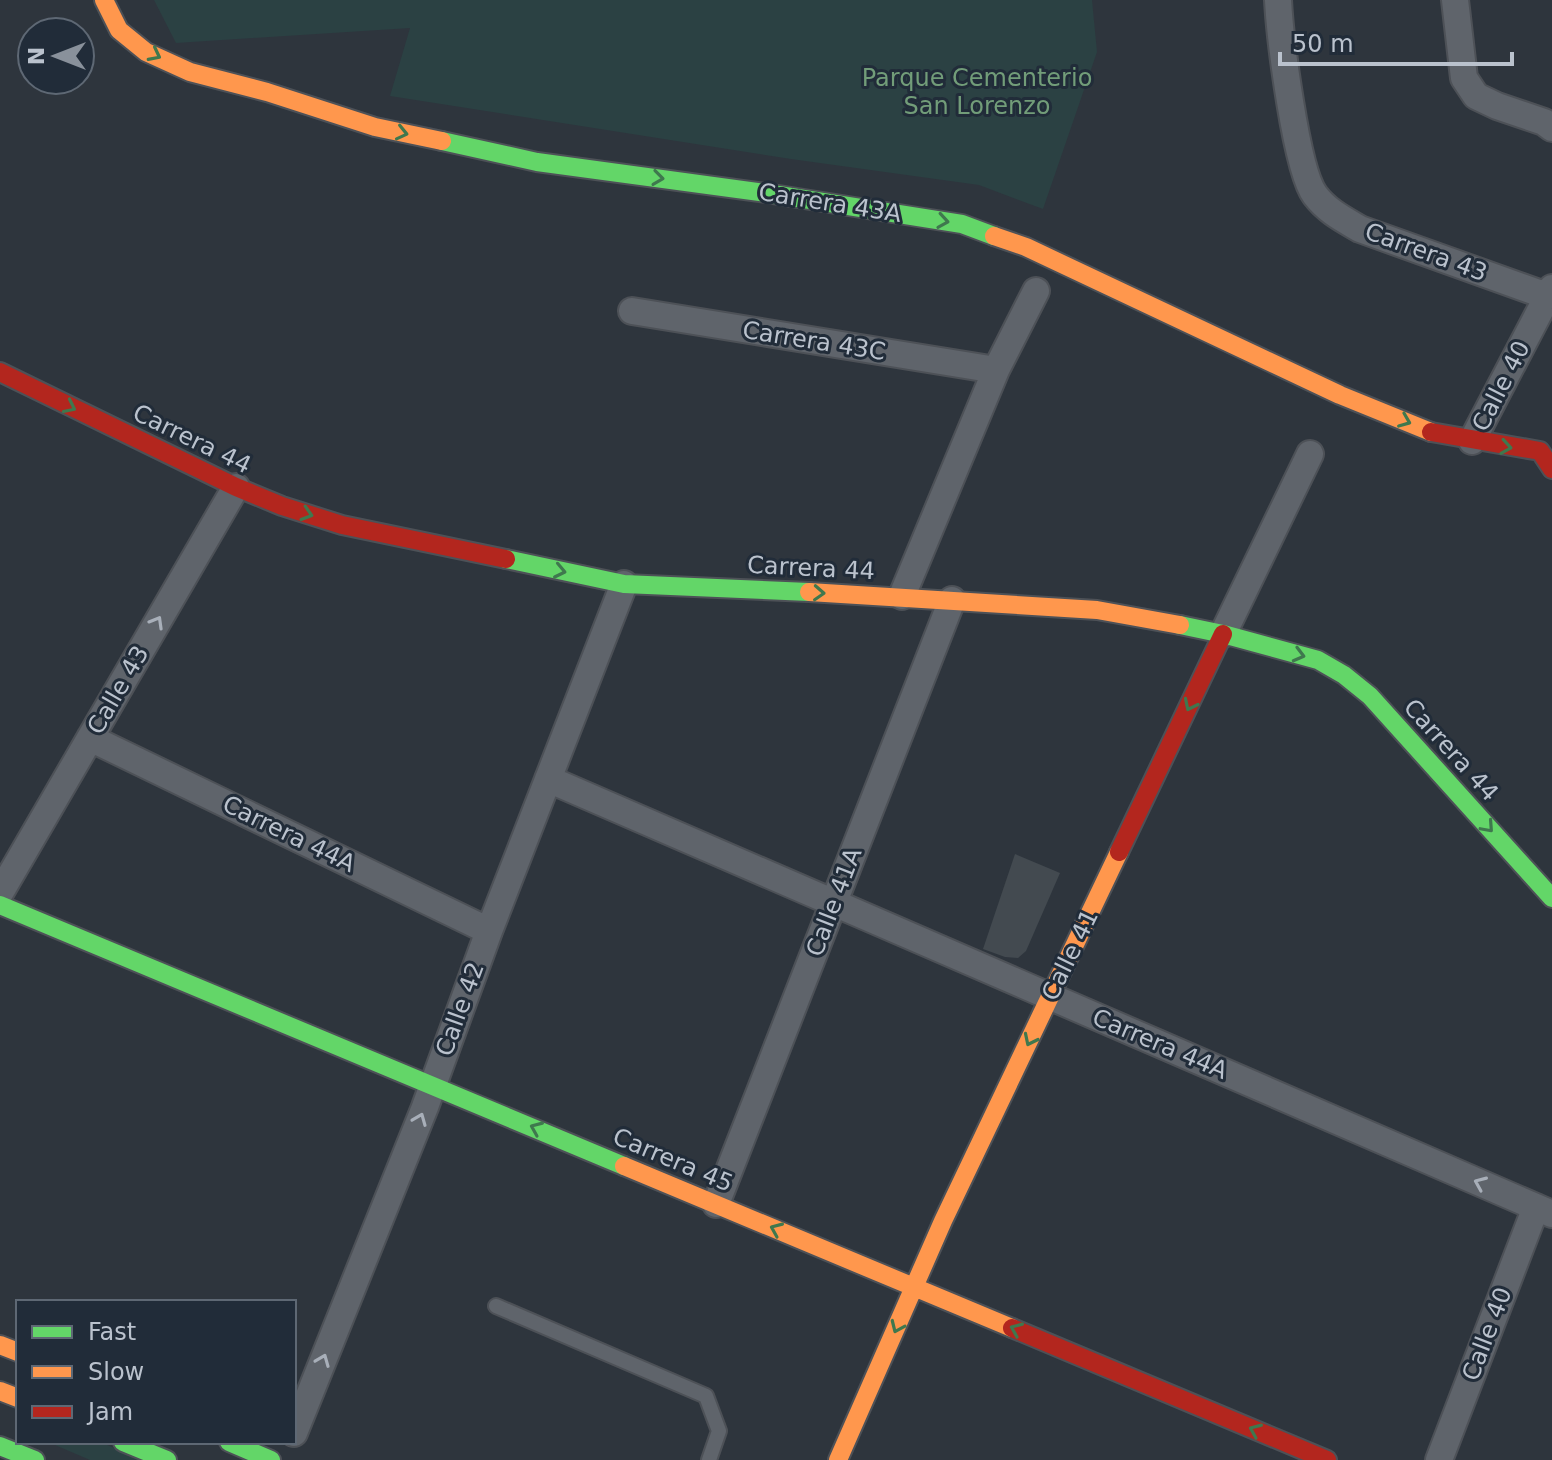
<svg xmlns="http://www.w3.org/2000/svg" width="1552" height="1460" viewBox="0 0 1552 1460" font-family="'DejaVu Sans',sans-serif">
<rect width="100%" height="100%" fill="#2e353d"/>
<path fill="#2b4143" d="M154 0H1092L1097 52 1043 209 979 185 791 159 390 96 410 28 176 43Z
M48 1442H100L143 1460H90Z"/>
<path fill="#434a50" d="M1015 854 1060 873 1026 951 1018 958 1005 957 983 949Z"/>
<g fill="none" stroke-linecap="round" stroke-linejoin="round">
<defs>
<path id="lane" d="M496 1306 706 1396 719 1431 709 1460"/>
<path id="street" d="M1278 0C1280 37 1296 170 1315 195 1327 211 1343 219 1360 229L1547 296
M1455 0 1464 78 1476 96 1497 106 1544 122 1552 128
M632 311 996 370
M1472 441 1552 288
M902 596 996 370 1036 291
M1223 634 1310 454
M90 738 489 931
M548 779 1552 1214
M0 893 236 487
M716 1204 952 600
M294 1433 425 1107 489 931 624 584
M1439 1460 1536 1207"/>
<path id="fast" d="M442 141 537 162 766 193 962 224 994 236
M506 559 624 584 809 592
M1180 625 1223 634 1318 660 1344 675 1370 696 1552 898
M0 905 624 1166
M123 1442 167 1460
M229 1442 271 1460
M0 1446 35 1460"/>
<path id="slow" d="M104 0 119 30 146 52 190 72 267 92 375 127 442 141
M994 236 1026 247 1340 395 1431 432
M809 592 1097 610 1180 625
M624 1166 1012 1328
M0 1345 18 1352
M0 1391 18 1398
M838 1460 943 1221 1119 852"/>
<path id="jam" d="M0 372 236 487 282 506 342 525 506 559
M1431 432 1540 451 1552 469
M1119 852 1223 634
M1012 1328 1327 1460"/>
</defs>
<use href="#lane" stroke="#4d5157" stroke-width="18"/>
<use href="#street" stroke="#4d5157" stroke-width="30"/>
<use href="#fast" stroke="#4d5157" stroke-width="22"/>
<use href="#slow" stroke="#4d5157" stroke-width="22"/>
<use href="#jam" stroke="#4d5157" stroke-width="22"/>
<use href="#lane" stroke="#5f646b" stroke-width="14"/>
<use href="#street" stroke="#5f646b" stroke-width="26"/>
<use href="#fast" stroke="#63d668" stroke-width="18"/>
<use href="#slow" stroke="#ff974d" stroke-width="18"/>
<use href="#jam" stroke="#b3261e" stroke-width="18"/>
</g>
<defs><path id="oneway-chevron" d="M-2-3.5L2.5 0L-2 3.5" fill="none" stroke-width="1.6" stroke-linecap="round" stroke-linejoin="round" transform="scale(2)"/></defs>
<g stroke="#3f784e">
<use href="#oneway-chevron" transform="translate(155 55) rotate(27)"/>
<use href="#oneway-chevron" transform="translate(402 133) rotate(13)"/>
<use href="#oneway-chevron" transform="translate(658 178) rotate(8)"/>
<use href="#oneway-chevron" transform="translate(943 221) rotate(9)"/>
<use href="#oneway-chevron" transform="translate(70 407) rotate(26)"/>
<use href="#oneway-chevron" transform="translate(1405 421) rotate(22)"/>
<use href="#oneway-chevron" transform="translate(1506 447) rotate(9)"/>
<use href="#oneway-chevron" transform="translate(307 514) rotate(17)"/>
<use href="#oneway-chevron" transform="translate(560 571) rotate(12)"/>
<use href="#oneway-chevron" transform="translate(819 593) rotate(3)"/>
<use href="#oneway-chevron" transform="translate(1299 655) rotate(15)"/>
<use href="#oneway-chevron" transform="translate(1190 705) rotate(116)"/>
<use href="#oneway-chevron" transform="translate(1488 827) rotate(48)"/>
<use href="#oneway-chevron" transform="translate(1030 1040) rotate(116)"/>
<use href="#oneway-chevron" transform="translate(536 1128) rotate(-157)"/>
<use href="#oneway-chevron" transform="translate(776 1229) rotate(-157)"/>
<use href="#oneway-chevron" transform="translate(897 1327) rotate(114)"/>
<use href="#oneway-chevron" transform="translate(1016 1329) rotate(-157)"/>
<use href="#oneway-chevron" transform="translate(1255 1430) rotate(-157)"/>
</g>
<g stroke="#a8afb9">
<use href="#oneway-chevron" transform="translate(157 622) rotate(-60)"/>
<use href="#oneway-chevron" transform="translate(420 1119) rotate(-68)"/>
<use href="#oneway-chevron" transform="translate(1480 1183) rotate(-157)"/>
<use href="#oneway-chevron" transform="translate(323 1360) rotate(-68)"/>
</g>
<g text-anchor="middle" stroke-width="6" stroke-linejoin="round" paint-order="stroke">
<g font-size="24" fill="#729d79" stroke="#212c39">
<text x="977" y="86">Parque Cementerio<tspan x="977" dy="28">San Lorenzo</tspan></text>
</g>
<g font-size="24" fill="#bac2cd" stroke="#212c39">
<text transform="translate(830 203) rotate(9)" y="8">Carrera 43A</text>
<text transform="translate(1426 252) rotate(20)" y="8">Carrera 43</text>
<text transform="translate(814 341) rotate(9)" y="8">Carrera 43C</text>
<text transform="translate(1501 386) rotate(-63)" y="8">Calle 40</text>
<text transform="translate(192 439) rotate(26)" y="8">Carrera 44</text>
<text transform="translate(811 568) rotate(3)" y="8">Carrera 44</text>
<text transform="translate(118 690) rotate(-60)" y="8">Calle 43</text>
<text transform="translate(1451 750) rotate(48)" y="8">Carrera 44</text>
<text transform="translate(289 834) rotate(26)" y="8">Carrera 44A</text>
<text transform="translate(834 902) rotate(-69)" y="8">Calle 41A</text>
<text transform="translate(1070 955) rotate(-64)" y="8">Calle 41</text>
<text transform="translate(460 1009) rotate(-70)" y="8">Calle 42</text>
<text transform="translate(1160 1044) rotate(23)" y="8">Carrera 44A</text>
<text transform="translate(673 1160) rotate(23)" y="8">Carrera 45</text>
<text transform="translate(1487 1334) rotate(-69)" y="8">Calle 40</text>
</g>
</g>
<rect x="16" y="1300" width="280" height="144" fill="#212c39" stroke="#5e6874" stroke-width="2"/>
<rect x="32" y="1326" width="40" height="12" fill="#63d668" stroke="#5e6874" stroke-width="2"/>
<text x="88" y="1340" font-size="24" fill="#bac2cd">Fast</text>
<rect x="32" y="1366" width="40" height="12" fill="#ff974d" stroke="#5e6874" stroke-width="2"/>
<text x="88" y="1380" font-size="24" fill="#bac2cd">Slow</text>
<rect x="32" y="1406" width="40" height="12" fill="#b3261e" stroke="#5e6874" stroke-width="2"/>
<text x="88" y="1420" font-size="24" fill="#bac2cd">Jam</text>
<g transform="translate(56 56) rotate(270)"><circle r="38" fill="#212c39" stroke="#5e6874" stroke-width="2"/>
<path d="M0-6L14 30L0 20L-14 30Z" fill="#89919b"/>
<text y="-12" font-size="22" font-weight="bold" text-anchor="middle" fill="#bac2cd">N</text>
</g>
<path d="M1280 52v12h232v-12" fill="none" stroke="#bac2cd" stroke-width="4"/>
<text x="1292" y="52" font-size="24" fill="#bac2cd" stroke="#212c39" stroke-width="6" paint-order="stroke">50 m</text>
</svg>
